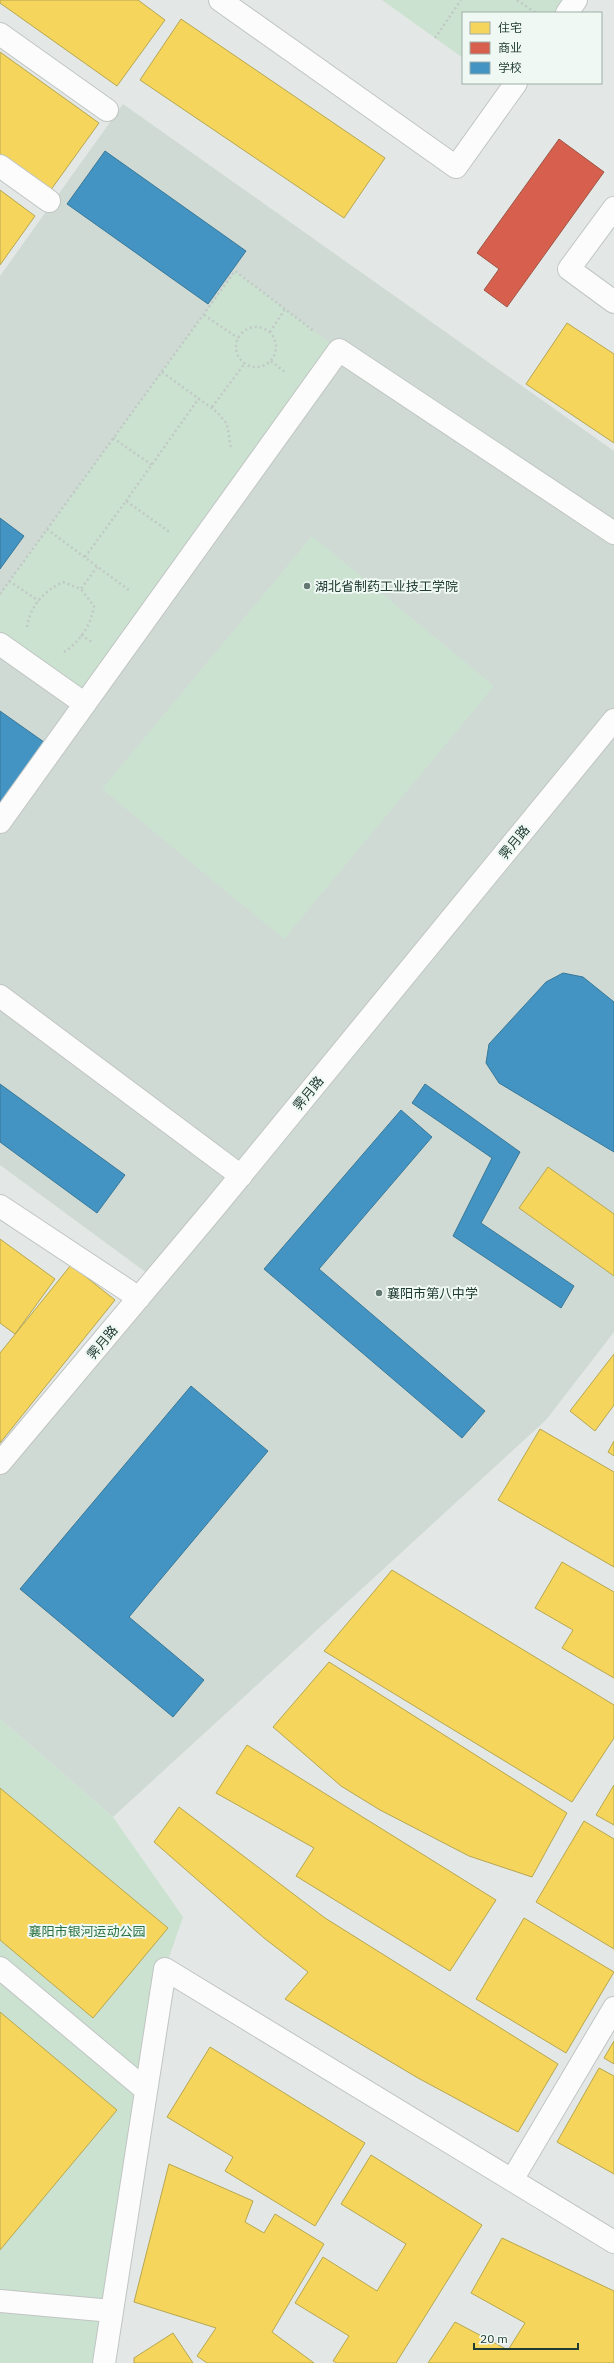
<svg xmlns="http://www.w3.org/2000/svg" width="614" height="2363" viewBox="0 0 614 2363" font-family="'IBM Plex Sans','Noto Sans SC',sans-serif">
<rect width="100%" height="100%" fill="#e3e8e6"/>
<path fill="#d0dad5" d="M123 104 614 451V1332L546 1420 113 1817 0 1719V1464L155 1279 0 1165V276Z"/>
<path fill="#cbe2d1" d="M382 0H576L567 13H463V58Z
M235 271 339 350 85 704 0 644V594Z
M312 536 494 686 284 939 102 789Z
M0 1719 113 1817 183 1917 165 1969 102 2363H0Z"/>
<path fill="#f6d55c" stroke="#b6a750" d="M0 0H138L165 20 117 86 0 3Z
M181 19 385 158 344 218 140 80Z
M0 52 99 123 50 191 0 155Z
M0 190 35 216 0 265Z
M567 323 614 354V443L526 384Z
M548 1167 614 1214V1276L519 1208Z
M0 1239 55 1279 15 1334 0 1323Z
M71 1265 115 1300 0 1443V1353Z
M614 1354V1405L595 1431 570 1411Z
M540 1429 614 1472V1567L498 1500Z
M614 1441V1456L608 1452Z
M562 1562 614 1592V1678L562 1648 573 1630 535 1608Z
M392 1570 614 1705V1738L572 1802 324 1651Z
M329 1662 567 1813 532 1877 469 1856 380 1810 341 1786 273 1727Z
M247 1745 496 1900 450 1971 296 1876 314 1848 216 1793Z
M614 1785V1825L596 1815Z
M0 1788 168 1928 93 2018 0 1940Z
M179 1807 325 1918 558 2064 518 2132 418 2078 285 1999 308 1972 264 1938 154 1842Z
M584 1821 614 1839V1949L536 1902Z
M524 1918 614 1972 566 2053 476 1999Z
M0 2012 117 2110 0 2250Z
M614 2041V2064L604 2058Z
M210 2047 365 2143 315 2226 225 2171 233 2157 167 2117Z
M599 2068 614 2076V2174L557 2142Z
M371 2155 482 2225 396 2363H337L333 2361 349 2336 295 2303 323 2257 377 2291 406 2244 341 2204Z
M169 2164 253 2201 245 2222 264 2233 275 2214 324 2244 272 2332 314 2363H207L197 2356 216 2328 134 2302Z
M502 2238 614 2291V2363H428L455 2322 508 2350 525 2323 471 2293Z
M173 2333 193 2363H134V2358Z"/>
<path fill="#d6604d" stroke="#9f5545" d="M559 139 604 172 507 307 484 290 499 269 477 253Z"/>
<path fill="#4393c3" stroke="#387998" d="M105 151 246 251 208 304 67 204Z
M0 518 24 536 0 569Z
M0 711 51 747 0 816Z
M563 973 583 977 614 1002V1152L499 1083 486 1063 489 1044 546 982Z
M0 1084 125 1175 97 1213 0 1142Z
M425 1084 520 1152 481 1223 574 1286 561 1308 453 1236 492 1158 412 1103Z
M401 1110 432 1137 319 1269 485 1411 462 1438 264 1269Z
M191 1386 268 1451 129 1617 204 1680 173 1717 20 1589Z"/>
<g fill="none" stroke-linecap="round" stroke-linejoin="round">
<defs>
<path id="minor" d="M220 0 456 167 516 83
M567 13 576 0
M0 34 107 110
M0 166 49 201
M614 208 569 269 614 302
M0 644 85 704
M0 822 339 350 614 533
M0 996 241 1176
M0 1206 139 1298
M0 1463 215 1207 614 720
M0 1968 146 2090
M512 2180 614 2008
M0 2301 112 2311
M104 2363 165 1969 614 2242"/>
</defs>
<use href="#minor" stroke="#c0c5c3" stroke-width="24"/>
<path stroke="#c0c9c4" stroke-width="2.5" stroke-dasharray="2 3" stroke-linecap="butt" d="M517 0 536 13
M435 38 461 0
M204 315 238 338
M236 347a20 20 0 1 1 40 0a20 20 0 1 1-40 0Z
M270 332 285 309
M271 361 286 373
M162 372 217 412 227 424 231 449
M212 407 245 363
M113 438 152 465
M126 501 199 398
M47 529 130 591
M85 557 126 501 171 533
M9 581 39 601
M0 594 235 271 315 332
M27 627C30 606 44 591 63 582L81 589 97 567
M81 635 92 642
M64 652C80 642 91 625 94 606L81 589"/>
<use href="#minor" stroke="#fbfcfb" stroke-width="22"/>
</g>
<g fill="#647872" stroke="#f0f8f4" stroke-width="1.5">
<circle cx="307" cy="586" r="4"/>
<circle cx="379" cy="1293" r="4"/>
</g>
<g text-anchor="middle" stroke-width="4" stroke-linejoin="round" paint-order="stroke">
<g font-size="13" fill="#203c33" stroke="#f0f8f4" text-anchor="start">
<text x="315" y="591">湖北省制药工业技工学院</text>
<text x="387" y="1298">襄阳市第八中学</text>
</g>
<g font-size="13" fill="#203c33" stroke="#f0f8f4">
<text transform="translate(514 842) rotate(-51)" y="5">霁月路</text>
<text transform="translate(308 1093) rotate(-51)" y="5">霁月路</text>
<text transform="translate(102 1342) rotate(-50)" y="5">霁月路</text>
</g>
<g font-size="13" fill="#2a7343" stroke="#f0f8f4">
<text x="87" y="1936">襄阳市银河运动公园</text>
</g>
</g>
<rect x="462" y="12" width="140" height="72" fill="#f0f8f4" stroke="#9dada7"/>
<rect x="470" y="22" width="20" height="12" fill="#f6d55c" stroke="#9dada7"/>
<text x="498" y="32" font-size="12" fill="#203c33">住宅</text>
<rect x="470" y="42" width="20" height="12" fill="#d6604d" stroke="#9dada7"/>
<text x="498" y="52" font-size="12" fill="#203c33">商业</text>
<rect x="470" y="62" width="20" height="12" fill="#4393c3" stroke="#9dada7"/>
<text x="498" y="72" font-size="12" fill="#203c33">学校</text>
<path d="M474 2343v6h104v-6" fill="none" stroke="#203c33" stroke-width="2"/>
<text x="480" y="2343" font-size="12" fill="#203c33" stroke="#f0f8f4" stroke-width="3" paint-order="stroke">20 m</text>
</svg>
